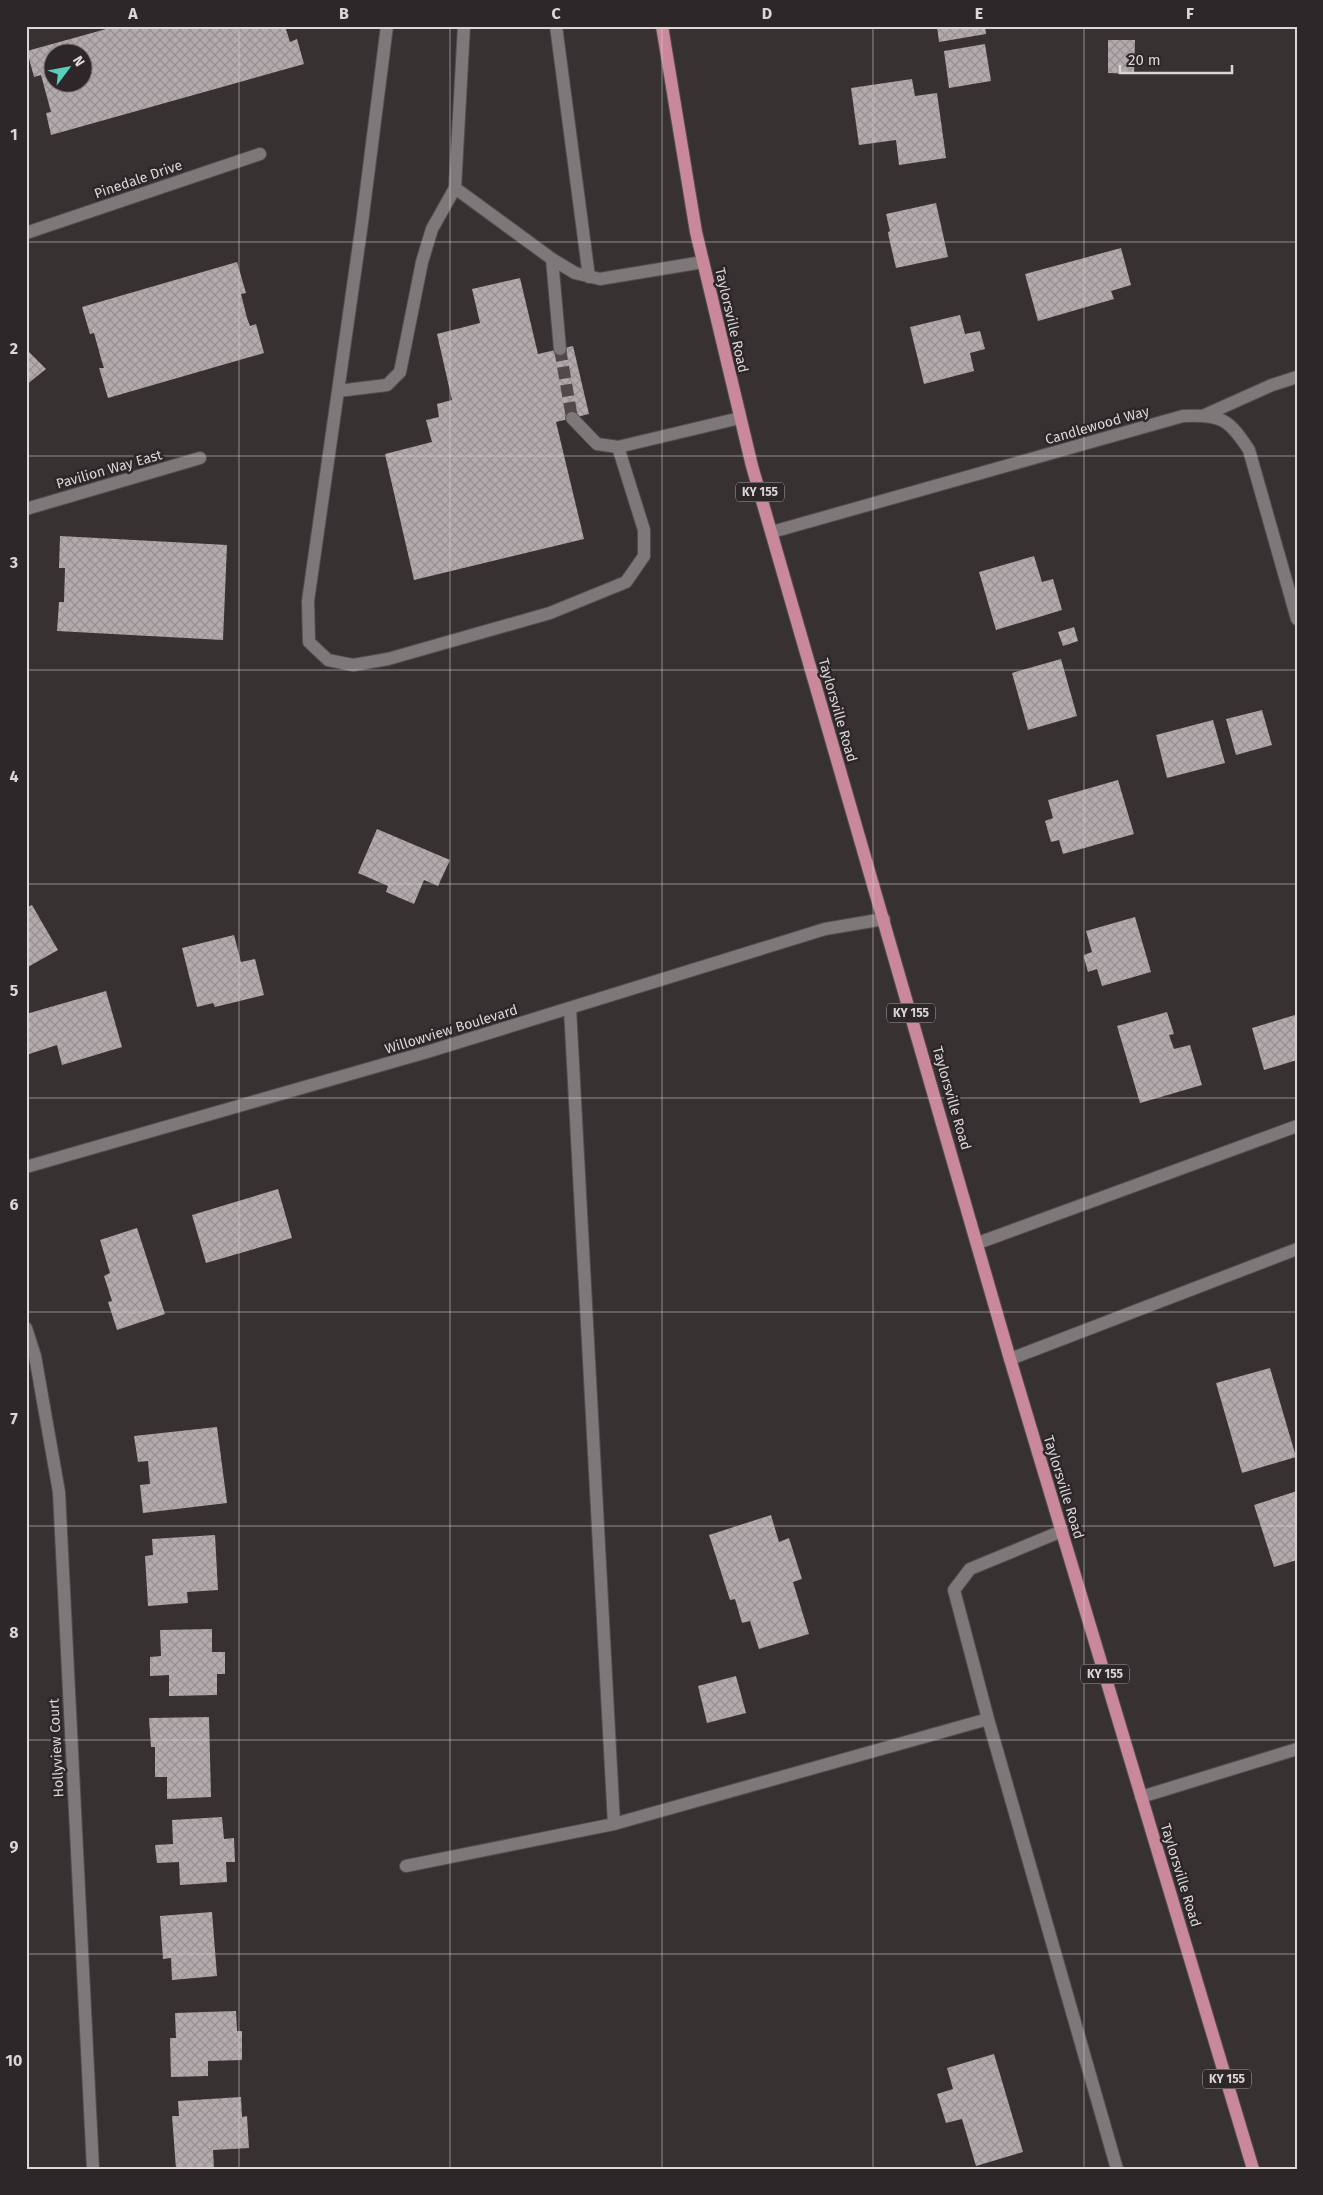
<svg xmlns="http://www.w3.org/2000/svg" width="1323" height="2195" viewBox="0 0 1323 2195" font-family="'Fira Sans',sans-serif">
<defs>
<pattern id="building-cross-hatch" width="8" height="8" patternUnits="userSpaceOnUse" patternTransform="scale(1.25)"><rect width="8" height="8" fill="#b2aaac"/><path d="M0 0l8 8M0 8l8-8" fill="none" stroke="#969091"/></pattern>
</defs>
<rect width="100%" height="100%" fill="#373132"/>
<path fill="url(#building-cross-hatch)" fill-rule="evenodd" d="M117 26H285L290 42 297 39 304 64 51 135 46 113 51 112 41 75 34 77 27 51ZM52 52H82V82H52Z
M937 26H985L986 34 939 42Z
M1108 40H1135L1134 74 1108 73Z
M985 44 991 81 949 88 944 51Z
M912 79 915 96 937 93 946 158 899 165 896 140 859 145 851 88Z
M936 203 948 257 896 268 889 238 888 232 890 231 886 214Z
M1121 248 1131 285 1111 291 1114 299 1038 321 1025 274Z
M237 262 246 293 241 294 247 318 250 326 256 324 264 353 108 398 99 368H104L102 362 94 333 90 334 82 307Z
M520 278 538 354 573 346 589 414 556 422 584 539 414 580 385 454 432 442 426 420 439 417 437 404 452 400 437 334 480 323 472 289Z
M960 315 965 334 980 331 985 349 970 353 974 371 924 384 910 327Z
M26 349 46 369 26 385Z
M60 536 227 545 223 640 57 631 59 602H64L65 568H59Z
M1034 556 1042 582 1053 579 1062 610 996 630 979 572Z
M1074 627 1078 641 1063 646 1058 632Z
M1061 659 1077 716 1028 730 1012 673Z
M1262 710 1272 745 1236 755 1226 719Z
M1213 720 1225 763 1167 778 1156 735Z
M1118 780 1134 834 1063 854 1059 840 1051 842 1045 821 1053 818 1048 800Z
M377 829 450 860 438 886 424 880 414 904 386 892 388 886 358 873Z
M32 905 58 950 26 968V908Z
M1135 917 1151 972 1102 986 1097 969 1088 972 1084 958V955L1092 952 1086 931Z
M234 935 241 962 255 959 264 995 215 1007 213 1003 197 1007 182 948Z
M106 991 122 1047 62 1065 57 1045 26 1055V1014Z
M1167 1012 1174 1034 1169 1035 1174 1049 1190 1045 1202 1085 1140 1103 1117 1026Z
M1295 1015 1297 1022V1060L1264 1070 1252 1028Z
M278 1189 292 1238 206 1263 192 1215Z
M137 1228 165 1314 117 1330 108 1302 112 1301 104 1276 110 1273 100 1240Z
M1270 1368 1296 1457 1242 1473 1216 1383Z
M217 1427 227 1503 143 1513 140 1485 150 1484 148 1461 138 1462 134 1436Z
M1297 1491V1560L1274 1567 1254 1505Z
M771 1515 779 1542 789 1538 802 1579 793 1582 809 1634 759 1649 750 1621 742 1623 735 1599 730 1600 709 1535Z
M215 1535 218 1590 187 1592 188 1603 148 1606 145 1556 153 1555 152 1539Z
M212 1629V1652H225V1674H217V1695L169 1696V1675L150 1676V1657L161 1656 160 1630Z
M736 1676 746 1713 707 1723 698 1686Z
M209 1717 211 1797 167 1799V1777H155V1747H151L149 1718Z
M222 1817 224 1839 234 1838 235 1862H226L227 1882 180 1885 179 1862 157 1863 155 1845 173 1844 172 1820Z
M212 1912 217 1976 172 1980 171 1958 163 1959 160 1916Z
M236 2011 237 2031H242V2060L208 2061V2076L171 2077 170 2038H176L175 2013Z
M994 2054 1023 2152 976 2166 962 2119 946 2123 937 2094 953 2089 947 2068Z
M241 2097 242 2117 247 2116 249 2148 213 2150 214 2168 176 2169 172 2116H179L178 2101Z"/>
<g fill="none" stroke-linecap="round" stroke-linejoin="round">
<path stroke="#504a4b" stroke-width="12" stroke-dasharray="12 6" stroke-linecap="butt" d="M560 349 572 418"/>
<defs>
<path id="minor" d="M387 26 362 223 308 601 309 642 328 660 353 665 388 659 550 613 626 582 644 556V530L618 447
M556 26 589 277
M455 188 552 259 575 273 600 279 703 262
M26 233 260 154
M552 259 560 349
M338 391 387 385 400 372 422 262 432 229 455 188 464 26
M1205 415 1272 385 1297 377
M572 418 597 444 618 447 740 418
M26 509 200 458
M772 532 1183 416C1221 414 1229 419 1249 450L1297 619
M570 1008 614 1824
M26 1167 427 1052 825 929 884 919
M978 1243 1297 1126
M26 1328 35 1356 59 1492 93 2169
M1010 1359 1297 1249
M1062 1531 970 1569 954 1590 988 1719 1117 2169
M1141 1797 1297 1749
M406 1866 614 1824 988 1719"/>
<path id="major" d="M662 26 696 232 752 466 1010 1359 1253 2169"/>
</defs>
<use href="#minor" stroke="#544e4f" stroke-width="14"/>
<use href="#major" stroke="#544e4f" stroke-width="14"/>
<use href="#minor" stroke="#7f787a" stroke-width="12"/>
<use href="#major" stroke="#c9899a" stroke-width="12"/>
</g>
<path fill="none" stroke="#dbd7d8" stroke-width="1" stroke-opacity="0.55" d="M239 26V2169M450 26V2169M662 26V2169M873 26V2169M1084 26V2169M26 242H1297M26 456H1297M26 670H1297M26 884H1297M26 1098H1297M26 1312H1297M26 1526H1297M26 1740H1297M26 1954H1297"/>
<g text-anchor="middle" stroke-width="5" stroke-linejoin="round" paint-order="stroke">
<g fill="#2d2729" stroke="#a7a2a4" stroke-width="1">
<rect x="736" y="482.5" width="48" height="19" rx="4"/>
<rect x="887" y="1003.5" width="48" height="19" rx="4"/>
<rect x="1081" y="1664.5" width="48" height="19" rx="4"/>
<rect x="1203" y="2069.5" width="48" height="19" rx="4"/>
</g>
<g font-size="12" font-weight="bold" fill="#dbd7d8">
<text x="760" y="496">KY 155</text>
<text x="911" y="1017">KY 155</text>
<text x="1105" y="1678">KY 155</text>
<text x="1227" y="2083">KY 155</text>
</g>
<g font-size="14" fill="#dbd7d8" stroke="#2d2729">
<text transform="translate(138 179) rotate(-19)" y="5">Pinedale Drive</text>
<text transform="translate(732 320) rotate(77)" y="5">Taylorsville Road</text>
<text transform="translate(1097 425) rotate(-16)" y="5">Candlewood Way</text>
<text transform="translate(109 469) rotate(-16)" y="5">Pavilion Way East</text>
<text transform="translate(838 710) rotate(74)" y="5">Taylorsville Road</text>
<text transform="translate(451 1029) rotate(-17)" y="5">Willowview Boulevard</text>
<text transform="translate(952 1098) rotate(74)" y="5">Taylorsville Road</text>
<text transform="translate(1064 1487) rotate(73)" y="5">Taylorsville Road</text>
<text transform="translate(56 1748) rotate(-93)" y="5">Hollyview Court</text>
<text transform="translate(1181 1875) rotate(73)" y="5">Taylorsville Road</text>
</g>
</g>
<rect width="1323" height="2195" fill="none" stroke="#2d2729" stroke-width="55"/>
<g transform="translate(68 68) rotate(58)"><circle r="24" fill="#2d2729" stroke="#736d6f"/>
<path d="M0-4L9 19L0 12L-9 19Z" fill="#5acebd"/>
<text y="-8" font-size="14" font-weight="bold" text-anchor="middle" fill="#dbd7d8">N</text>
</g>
<path d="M1120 65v8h112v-8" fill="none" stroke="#dbd7d8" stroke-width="2.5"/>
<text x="1128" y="65" font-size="15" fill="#dbd7d8" stroke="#2d2729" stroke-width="4" paint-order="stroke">20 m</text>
<rect x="28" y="28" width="1268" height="2140" fill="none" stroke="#dbd7d8" stroke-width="2"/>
<g font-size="16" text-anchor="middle" font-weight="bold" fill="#dbd7d8">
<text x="133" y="19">A</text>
<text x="344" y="19">B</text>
<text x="556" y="19">C</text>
<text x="767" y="19">D</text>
<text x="979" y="19">E</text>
<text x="1190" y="19">F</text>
<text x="14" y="140">1</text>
<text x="14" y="354">2</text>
<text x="14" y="568">3</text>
<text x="14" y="782">4</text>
<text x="14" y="996">5</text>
<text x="14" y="1210">6</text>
<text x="14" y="1424">7</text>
<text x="14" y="1638">8</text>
<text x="14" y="1852">9</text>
<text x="14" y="2066">10</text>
</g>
</svg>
